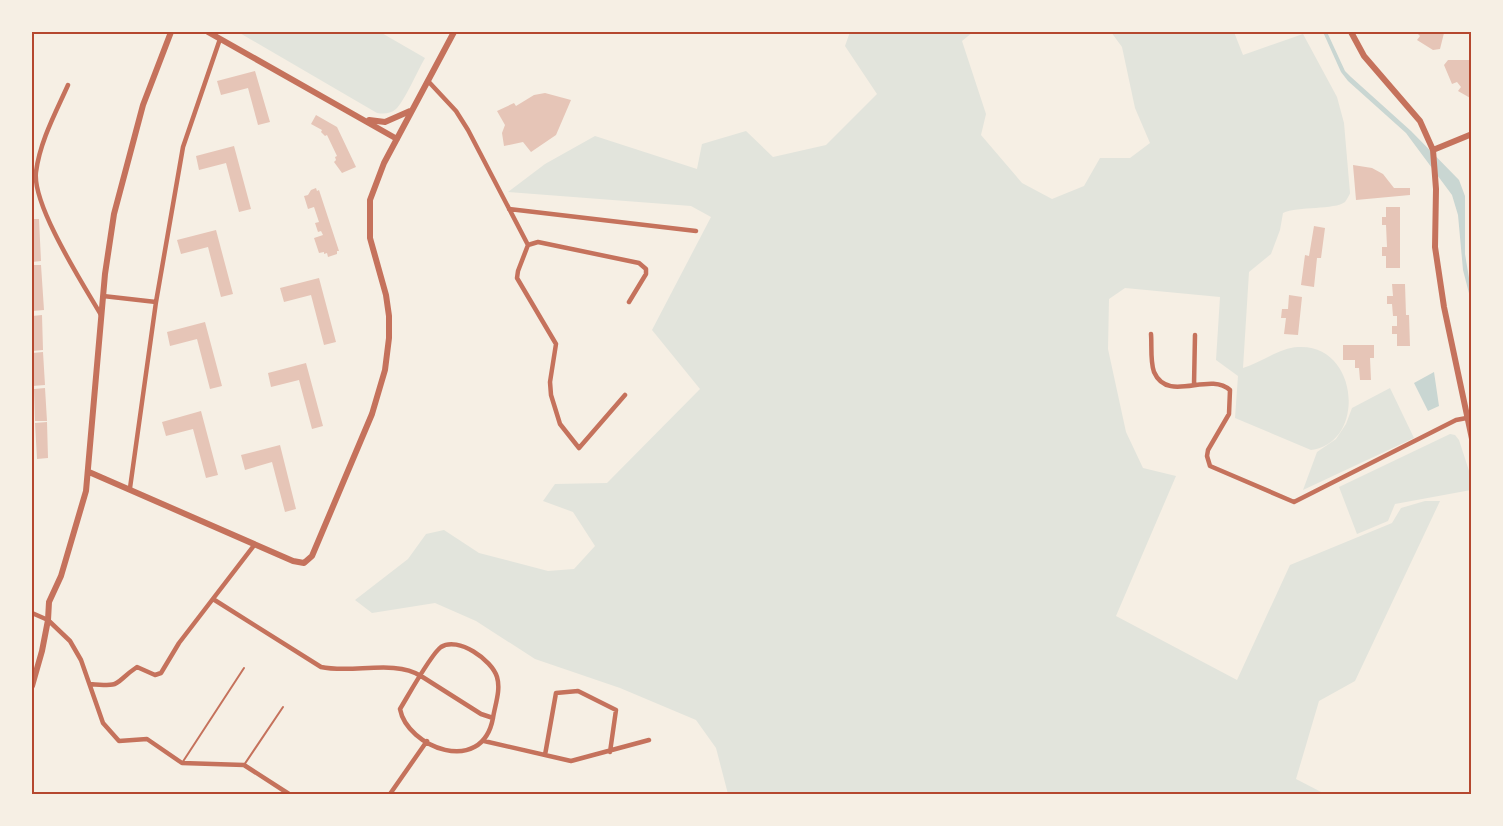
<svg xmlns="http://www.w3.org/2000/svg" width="1503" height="826" viewBox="0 0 1503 826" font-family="'Source Serif 4',serif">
<rect width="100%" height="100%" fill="#f6efe4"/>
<path fill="#e2e4dc" d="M238 32H380L425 58C418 70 404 102 396 109 390 114 384 114 377 113Z
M850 32H973L962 41 986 114 981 135 1022 183 1052 199 1084 186 1100 158H1130L1150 143 1135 108 1122 47 1111 32H1234L1243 55 1303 34 1337 97 1344 123 1350 193C1350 194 1346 201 1345 202 1335 210 1298 206 1283 213L1280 230 1271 254 1249 272 1243 368C1260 363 1279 348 1298 347 1359 343 1367 443 1311 450L1235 418 1238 376 1216 360 1220 297 1125 288 1109 299 1108 349 1126 432 1143 468 1176 476 1116 616 1237 680 1290 565 1392 523 1401 508 1425 501H1440L1355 681 1319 701 1296 779 1325 794H728L716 748 696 720 620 688 535 659 476 621 435 603 372 613 355 600 408 559 426 534 444 530 479 553 548 571 574 569 595 546 573 512 543 501 555 484 607 483 700 389 652 330 711 217 691 206 508 192 545 164 595 136 697 169 702 144 746 131 773 157 826 145 877 94 845 46Z
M1390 388 1414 438 1303 490 1317 452 1336 439 1346 424 1352 408Z
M1450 434 1455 435 1459 440 1471 477V490L1395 504 1388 521 1357 534 1339 487Z"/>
<path fill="#c9d6d2" d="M1323 32H1327L1345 71 1351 77 1411 131 1459 180 1465 196V254L1471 290V301L1463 270 1458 215 1452 195 1406 133 1348 81 1341 72Z
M1434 372 1439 406 1428 411 1414 383Z"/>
<path fill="#e6c5b7" d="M1416 32H1443L1444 33 1440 49 1433 50 1417 40 1420 36Z
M1448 60H1472V99L1458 91 1461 87 1457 82 1452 84 1444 65Z
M255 71 270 122 258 125 248 88 221 95 217 81Z
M545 93 571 100 556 135 531 152 523 142 504 146 502 133 505 125 497 111 514 103 516 106 534 95Z
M316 115 337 127 356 167 342 173 334 162 336 160 335 157 337 156 327 135 325 136 321 132 322 130 311 124Z
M234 146 251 209 239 212 226 163 199 170 196 156Z
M1353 165 1372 168 1383 174 1394 188H1410V195L1356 200Z
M316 188 317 191 319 190 339 251H337V254L328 257 327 253 324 254V252L319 253 314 238 323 235 321 231 318 232 315 223 319 222 314 207 308 209 304 196 308 195 311 190Z
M1386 207H1400V268H1386V256H1382V247H1387L1386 225H1382V217H1386Z
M32 219H39L41 261 32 262Z
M1314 226 1325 228 1321 258H1317L1314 287 1301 285 1305 255 1309 256Z
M216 230 233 294 221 297 208 247 181 254 177 240Z
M32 265H41L44 310 32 311Z
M319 278 336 342 324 345 311 295 284 302 280 288Z
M1392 284H1405L1406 315H1409L1410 346H1397V334H1392V326H1397V316H1393L1392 304H1387V296H1393Z
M1289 295 1302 297 1298 335 1284 334 1286 318H1281L1282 309H1288Z
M42 315 43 350 32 351V316Z
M205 322 222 386 210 389 197 339 170 346 167 332Z
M1343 345H1374V358H1370L1371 380H1360L1359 368H1355V360H1343Z
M43 352 45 385 32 386V353Z
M306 363 323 426 312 429 299 380 271 387 268 373Z
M45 388 47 421H35L34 389Z
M201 411 218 475 206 478 193 429 166 436 162 422Z
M47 422 48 458 37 459 35 423Z
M280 445 296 509 285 512 272 462 245 470 241 455Z"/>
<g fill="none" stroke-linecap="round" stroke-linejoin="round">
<path stroke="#c5725c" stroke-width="2" d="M182 763 244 668
M244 765 283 707"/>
<path stroke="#c5725c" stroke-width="4.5" d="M428 81 456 111 468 130 528 245 518 271 517 278 556 344 550 382 551 395 560 424 579 448 625 395
M68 85C56 112 40 141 36 172 32 205 83 284 101 315
M509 209 696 231
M528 245 538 242 639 263 646 269V274L629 302
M103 296 156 302
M1151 334C1152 345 1150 361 1154 372 1168 404 1209 371 1230 390L1229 414 1208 450 1207 456 1210 466 1294 502 1456 420 1472 417
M1194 385 1195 335
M130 488 156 302 183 147 220 39
M213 599 321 667C352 674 394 659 421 676L481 714 493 718C482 777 407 747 400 709 408 696 431 654 441 647 458 636 492 660 497 677 501 690 495 705 493 718
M32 613 48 620 70 641 81 660 103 723 119 741 147 739 182 763 244 765 289 794
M90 684C124 687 112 684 137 667L155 675 161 673 179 643 255 544
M484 741 571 761 649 740
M545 755 556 693 578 691 616 710 610 752
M390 794 427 741"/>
<path stroke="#c5725c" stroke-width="6" d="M208 32 397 139
M1351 32 1364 56 1420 121 1433 150 1436 189 1435 247 1444 307 1472 439
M369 120 385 122 410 111
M1433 150 1472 134
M89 472 293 561 304 563 312 556 372 414 385 370 389 338V316L386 295 370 238V200L384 163 454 32
M32 686 42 651 48 620 49 602 61 576 86 491 105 274 114 214 143 105 171 32"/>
</g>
<rect width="1503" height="826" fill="none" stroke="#f6efe4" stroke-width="66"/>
<rect x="33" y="33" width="1437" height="760" fill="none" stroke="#b5482f" stroke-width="2"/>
</svg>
